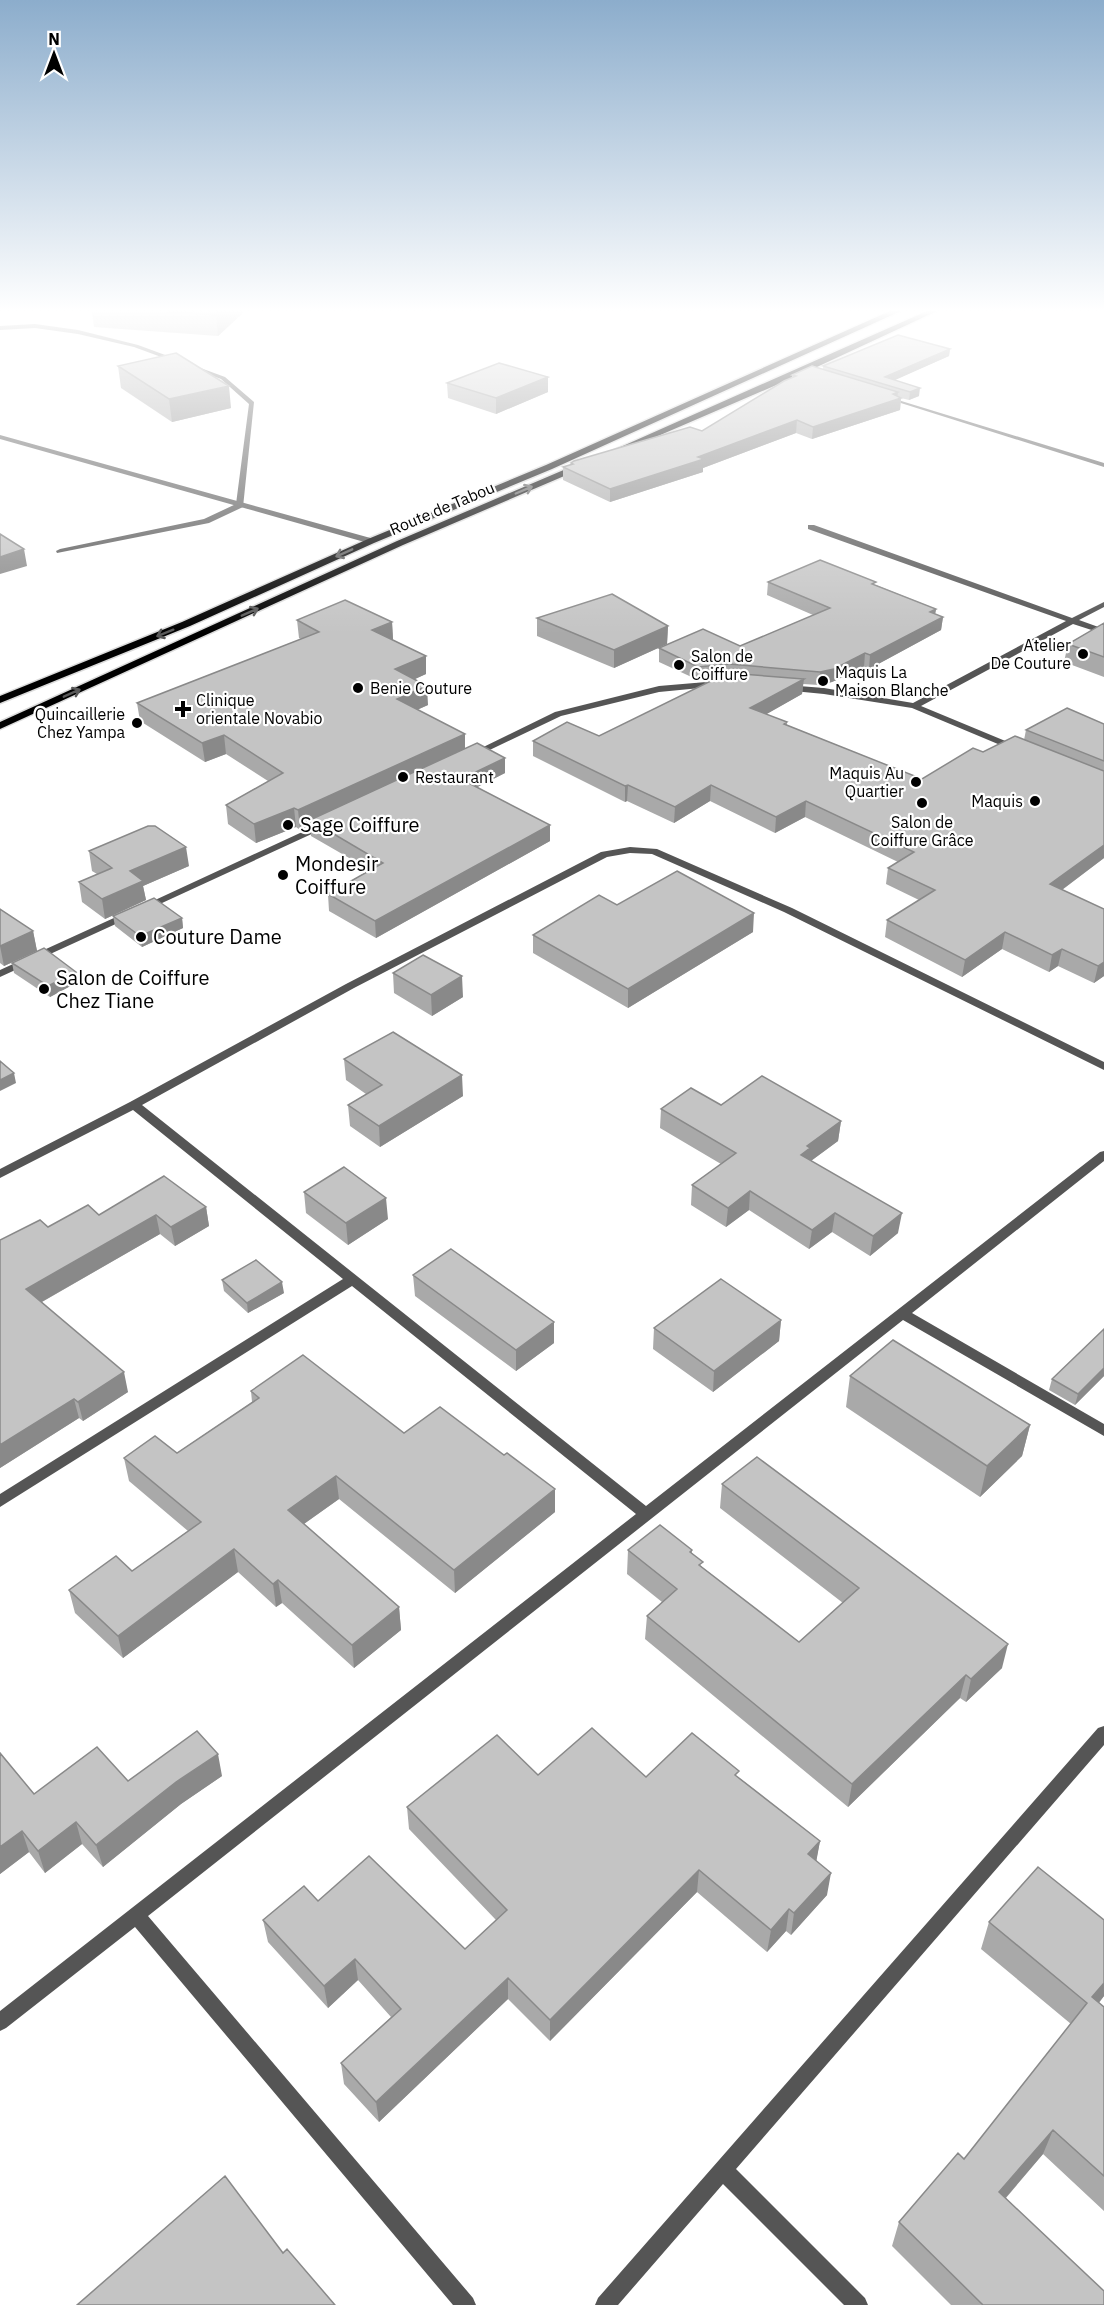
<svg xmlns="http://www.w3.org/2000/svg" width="1104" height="2305" viewBox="0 0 1104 2305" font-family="'IBM Plex Sans',sans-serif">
<rect width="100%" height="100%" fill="#fff"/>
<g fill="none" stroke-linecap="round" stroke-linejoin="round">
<defs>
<path id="primary" d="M890 311H901L552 469 374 543 190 626 0 703V696L182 622 368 539 546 465Z
M927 311H937L804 373 614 455 607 453Z
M580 463 584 466 583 468 403 545 0 729V722L397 541Z"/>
</defs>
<use href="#primary" stroke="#dbdbdb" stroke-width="3"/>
<path fill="#555" fill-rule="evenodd" d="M35 324 78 330 138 345 225 377 254 402 243 507 209 523 57 553 56 551 60 549 204 519 236 504 249 404 221 379 134 347 78 334 35 328 0 330V326Z"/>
<path fill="#555" fill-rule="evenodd" d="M885 396 1104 463V467L885 398Z
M0 435 374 539 375 541 368 543 0 439Z
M808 525H814L1072 618 1104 602V607L1079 620 1104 629V634L1073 624 921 706 1020 747 1022 749 1017 752 912 708 824 694 783 690V686L786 685 824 688 913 703 1066 621 808 529Z
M718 681 721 682V686L659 692 561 716 475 757H469L467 755 555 712 659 686Z
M326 821 329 822V826L149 909 145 910 140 907Z
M630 847 657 849 792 908 1104 1062V1070L784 912 652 854 630 853 607 857 354 988 142 1105 646 1506 1100 1152 1104 1151V1161L912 1313 1104 1424V1436L903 1320 148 1916 473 2298 476 2305H453L135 1927 6 2028 0 2031V2011L636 1514 352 1286 0 1507V1494L343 1279 133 1110 0 1178V1169L130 1102 346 984 601 852Z
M127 912 131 913 132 915 131 917 0 977V970Z
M1104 1726V1745L736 2169 865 2298 868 2305H844L723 2184 618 2305H595L598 2298 1098 1728Z"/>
<use href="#primary" fill="#000" fill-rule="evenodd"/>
</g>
<path fill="#a9a9a9" d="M92 311H245L218 336 94 327Z
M950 349 949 356 894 380 919 396 909 400 901 398 900 410 812 439 796 433 703 468V472L610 502 563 480V467L570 465 571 463 702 431 792 378V375L823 370V366Z
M118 366 231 408 172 422 121 388Z
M548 377V392L496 414 448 398 447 383Z
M768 582 876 585 936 609 935 614 943 617 941 630 869 669 864 667 832 682 819 685 803 684 802 694 766 714 787 722V725L922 779 983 752 1024 740 1026 730 1104 724V858L1062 890 1104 976 1094 983 1058 966 1049 972 1002 949 962 977 885 937 887 920 919 900 886 884 888 868 898 862 805 817 775 833 710 801 674 823 627 801 625 802 533 756V741L599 736 715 679 698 680 659 662V648L740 646 813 615 767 595Z
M537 618 668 626 667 644 614 668 537 636Z
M297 620 392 622 393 640 426 656V674L414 679 428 705 417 710 465 734V749L505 773 477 787 550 825V841L376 938 329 911 328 894 370 870 311 836 310 825 300 830 296 827 256 843 228 824 226 805 268 781 226 754 205 762 140 721 137 703 301 639 299 638Z
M1104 623V677L1064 662 1068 644Z
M89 851 189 866 143 886 146 900 105 919 82 902 79 882 97 874 92 871Z
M617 905 753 932 628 1008 533 953V935Z
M0 909 33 931 37 951 4 966 0 963Z
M113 916 182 918 183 928 142 947 115 926Z
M12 963 76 972 78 982 50 997 14 973Z
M393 973 463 997 432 1016 394 993Z
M344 1059 463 1096 380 1147 350 1126 348 1105 366 1094 346 1080Z
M721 1105 841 1121 838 1141 811 1161 898 1233 870 1256 832 1232 809 1249 749 1210 726 1227 691 1205 692 1185 721 1164 660 1128 661 1109Z
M304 1192 388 1219 348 1245 306 1213Z
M206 1207 209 1226 175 1246 160 1234 42 1302 128 1392 83 1421 79 1418 0 1468 48 1227 99 1215Z
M413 1275 554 1322V1343L516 1371 415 1296Z
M222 1280 284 1293 248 1313 224 1291Z
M781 1320 779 1341 713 1392 653 1349 654 1328Z
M1104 1329V1376L1075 1405 1049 1390 1052 1379Z
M850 1376 1030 1425 1022 1456 980 1497 846 1407Z
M251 1391 404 1433 555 1512 455 1593 339 1499 304 1524 399 1607 401 1630 354 1668 282 1603 276 1607 238 1572 123 1658 75 1613 69 1590 132 1571 188 1531 129 1481 124 1458 177 1453 252 1402Z
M722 1484 1002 1668 966 1702 960 1698 848 1807 645 1639 647 1616 662 1602 627 1574 628 1550H692V1553L702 1567 799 1642 843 1603 720 1508Z
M0 1753 34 1794 128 1781 222 1776 181 1804 103 1867 82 1844 45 1873 29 1852 0 1874Z
M538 1775 646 1777H738L820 1841 816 1861 827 1895 791 1935 786 1931 767 1952 697 1892 550 2041 508 1999 379 2122 344 2084 341 2063 391 2017 358 1980 328 2008 268 1942 263 1920 318 1901 465 1949 496 1920 409 1829 407 1807Z
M1104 1920V1996L1099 2003 1104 2007V2211L1043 2154 1006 2198 1104 2305H951L892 2246 899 2222 964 2159 1071 2024 981 1949 989 1922Z"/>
<path fill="#898989" d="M220 311H245L218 336 216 315Z
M950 349 949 356 884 385 885 377Z
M548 377V392L496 414V398Z
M229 386 231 408 172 422 169 399Z
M920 388 919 396 909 400 910 392Z
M898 392 897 399 901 398 900 410 812 439 813 427Z
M797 420 796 433 703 468V472L610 502V489Z
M24 549 27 566 0 574V557Z
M936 609 934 621 943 617 941 630 869 669 870 655 930 612Z
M392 622 393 639 373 648 372 630Z
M668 626 667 644 614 668V650Z
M865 653 864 667 832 682 819 685 820 672Z
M426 656V674L396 688 395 669Z
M804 679 802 694 749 724 750 708Z
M427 686 428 705 398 718 397 699Z
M465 734V753L310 820V825L300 830 298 810Z
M224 735 226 754 205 762 202 743Z
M505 758V773L462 795 461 779Z
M628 785 627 801 625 802V786Z
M711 785 710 801 674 823 675 807Z
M806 801 805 817 775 833 776 817Z
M294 808 296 827 256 843 254 824Z
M550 825V841L376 938 375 921Z
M1104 845V858L1047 901 1050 884Z
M186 847 189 866 143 886 146 900 105 919 102 899 130 871Z
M754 913 753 932 628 1008V989Z
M182 918 183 928 142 947 140 936Z
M33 931 37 951 4 966 0 946Z
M1005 932 1002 949 962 977 965 960Z
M1062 949 1058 966 1049 972 1052 955Z
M1104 962V976L1094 983 1098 966Z
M76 972 78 982 50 997 48 986Z
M462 976 463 997 432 1016 431 995Z
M14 1073 16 1083 0 1091V1080Z
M462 1075 463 1096 380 1147 379 1126Z
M841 1121 838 1141 808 1163 801 1155 807 1146Z
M750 1191 749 1210 726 1227 728 1208Z
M386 1198 388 1219 348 1245 346 1223Z
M206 1207 209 1226 175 1246 171 1227Z
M835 1213 832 1232 809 1249 812 1230Z
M902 1213 898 1233 870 1256 873 1236Z
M156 1215 160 1234 31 1308 26 1289Z
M282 1282 284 1293 248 1313 247 1303Z
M781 1320 779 1341 713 1392 714 1371Z
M554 1322V1343L516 1371V1350Z
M1104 1368V1376L1075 1405 1078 1394Z
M124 1372 128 1392 83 1421 78 1402Z
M74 1399 79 1418 0 1468V1445Z
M1030 1425 1022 1456 980 1497 987 1466Z
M336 1476 339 1499 291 1533 288 1510Z
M555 1489V1512L455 1593 454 1570Z
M234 1549 238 1572 123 1658 118 1636Z
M278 1580 282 1603 276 1607 273 1584Z
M399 1607 401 1630 354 1668 352 1645Z
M1008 1644 1002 1668 966 1702 971 1679Z
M966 1675 960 1698 848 1807 852 1784Z
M218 1754 222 1776 181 1804 103 1867 96 1845 176 1782Z
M76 1822 82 1844 45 1873 38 1851Z
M22 1831 29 1852 0 1874V1847Z
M820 1841 816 1863 808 1854Z
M699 1870 697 1892 550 2041V2020Z
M831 1873 827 1895 791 1935 794 1913Z
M789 1909 786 1931 767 1952 771 1930Z
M355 1959 358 1980 328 2008 324 1986Z
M508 1978V1999L379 2122 376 2102Z
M1104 1983V1996L1082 2023 1092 1997Z
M1053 2130 1043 2154 990 2216 999 2192Z"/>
<path fill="#c4c4c4" stroke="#898989" stroke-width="1.5" d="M163 311H220L216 315Z
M898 335 950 349 885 377 920 388 910 392 823 366Z
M176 353 229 386 169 399 118 366Z
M499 363 548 377 496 398 447 383Z
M812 366 898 392 893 394 901 398 813 427 797 420 698 457 704 459 610 489 563 467 573 464 571 463 574 461 690 427 702 431 784 381 796 376 792 375Z
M0 534 24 549 0 557Z
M820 560 876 582 872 584 936 609 930 612 943 617 870 655 865 653 834 669 820 672 729 664 698 667 659 648 703 629 740 646 830 608 768 582Z
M612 594 668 626 614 650 537 618Z
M345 600 392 622 372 630 426 656 395 669 427 686 397 699 465 734 298 810 294 808 254 824 226 805 283 773 224 735 202 743 137 703 319 632 297 620Z
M1104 623V657L1068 644Z
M729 673 804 679 750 708 787 722 784 724 922 779 973 748 983 752 1015 736 1104 771V845L1050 884 1104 909V962L1098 966 1062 949 1052 955 1005 932 965 960 887 920 935 890 888 868 914 852 806 801 776 817 711 785 675 807 628 785 625 786 533 741 567 722 599 736 721 676 717 674Z
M1067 708 1104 724V761L1026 730Z
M477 743 505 758 461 779 550 825 375 921 328 894 383 863 310 820Z
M148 826H155L186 847 130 871 143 881 102 899 79 882 112 868 89 851Z
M677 871 754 913 628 989 533 935 599 895 617 905Z
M154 898 182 918 140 936 113 916Z
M0 909 33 931 0 946Z
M44 948 76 972 48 986 12 963Z
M423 955 462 976 431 995 393 973Z
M393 1032 462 1075 379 1126 348 1105 382 1085 344 1059Z
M0 1061 14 1073 0 1080Z
M762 1076 841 1121 807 1146 810 1148 801 1155 902 1213 873 1236 835 1213 812 1230 750 1191 728 1208 692 1185 736 1153 661 1109 691 1088 721 1105Z
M344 1167 386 1198 346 1223 304 1192Z
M164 1176 206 1207 171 1227 156 1215 26 1289 124 1372 78 1402 74 1399 0 1445V1240L40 1220 48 1227 88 1205 99 1215Z
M451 1249 554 1322 516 1350 413 1275Z
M256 1260 282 1282 247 1303 222 1280Z
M721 1279 781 1320 714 1371 654 1328Z
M1104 1329V1368L1078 1394 1052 1379Z
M893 1340 1030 1425 987 1466 850 1376Z
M303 1355 404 1433 440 1407 504 1455 507 1453 555 1489 454 1570 336 1476 288 1510 399 1607 352 1645 278 1580 273 1584 234 1549 118 1636 69 1590 116 1556 132 1571 201 1522 124 1458 155 1436 177 1453 259 1398 251 1391Z
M757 1457 1008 1644 971 1679 966 1675 852 1784 647 1616 677 1589 628 1550 660 1525 692 1550 690 1552 703 1562 699 1565 799 1642 859 1588 722 1484Z
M592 1728 646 1777 692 1733 739 1771 735 1775 820 1841 808 1854 831 1873 794 1913 789 1909 771 1930 699 1870 550 2020 508 1978 376 2102 341 2063 401 2009 355 1959 324 1986 263 1920 304 1886 318 1901 369 1856 465 1949 507 1910 407 1807 497 1735 538 1775Z
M197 1731 218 1754 176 1782 96 1845 76 1822 38 1851 22 1831 0 1847V1753L34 1794 97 1747 128 1781Z
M1038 1867 1104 1920V1983L1092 1997 1104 2007V2176L1053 2130 999 2192 1104 2291V2305H983L899 2222 958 2153 964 2159 1087 2003 989 1922Z
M225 2176 283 2253 287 2249 335 2305H77Z"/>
<defs><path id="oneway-shaft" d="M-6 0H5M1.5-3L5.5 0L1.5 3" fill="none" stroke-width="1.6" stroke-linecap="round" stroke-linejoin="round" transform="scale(1.5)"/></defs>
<g stroke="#595959">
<use href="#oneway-shaft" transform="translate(524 490) rotate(-23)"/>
<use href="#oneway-shaft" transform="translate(344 553) rotate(156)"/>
<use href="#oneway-shaft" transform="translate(250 612) rotate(-24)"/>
<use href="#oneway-shaft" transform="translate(165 633) rotate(158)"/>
<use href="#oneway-shaft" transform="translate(72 693) rotate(-24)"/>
</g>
<linearGradient id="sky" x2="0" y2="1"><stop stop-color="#8cadcc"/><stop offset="0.49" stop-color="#fff"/><stop offset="1" stop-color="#fff" stop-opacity="0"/></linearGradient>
<rect width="1104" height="634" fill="url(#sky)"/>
<g fill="#000" stroke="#fff" stroke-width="2">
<circle cx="1083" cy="654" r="6"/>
<circle cx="679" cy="665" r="6"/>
<circle cx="823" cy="681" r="6"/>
<circle cx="358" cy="688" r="6"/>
<path d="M180 700h6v6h6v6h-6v6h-6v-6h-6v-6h6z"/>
<circle cx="137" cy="723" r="6"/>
<circle cx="403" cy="777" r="6"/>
<circle cx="916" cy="782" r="6"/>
<circle cx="1035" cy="801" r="6"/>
<circle cx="922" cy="803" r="6"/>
<circle cx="288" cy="825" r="6"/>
<circle cx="283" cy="875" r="6"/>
<circle cx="141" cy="937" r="6"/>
<circle cx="44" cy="989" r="6"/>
</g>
<g text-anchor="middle" stroke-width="4.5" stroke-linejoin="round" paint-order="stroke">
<g font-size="16" fill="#000" stroke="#fff">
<text transform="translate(442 508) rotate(-23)" y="6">Route de Tabou</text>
</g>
<g font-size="16" fill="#000" stroke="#fff" text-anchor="start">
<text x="1071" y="651" text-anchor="end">Atelier<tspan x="1071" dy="18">De Couture</tspan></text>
<text x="691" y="662">Salon de<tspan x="691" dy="18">Coiffure</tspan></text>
<text x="835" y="678">Maquis La<tspan x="835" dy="18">Maison Blanche</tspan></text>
<text x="370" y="694">Benie Couture</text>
<text x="196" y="706">Clinique<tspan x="196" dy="18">orientale Novabio</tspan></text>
<text x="125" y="720" text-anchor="end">Quincaillerie<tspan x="125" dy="18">Chez Yampa</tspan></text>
<text x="904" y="779" text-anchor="end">Maquis Au<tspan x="904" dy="18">Quartier</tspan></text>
<text x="415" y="783">Restaurant</text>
<text x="1023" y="807" text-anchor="end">Maquis</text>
<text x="922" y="828" text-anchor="middle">Salon de<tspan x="922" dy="18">Coiffure Grâce</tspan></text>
</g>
<g font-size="20" fill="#000" stroke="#fff" text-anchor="start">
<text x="300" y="832">Sage Coiffure</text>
<text x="295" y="871">Mondesir<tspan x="295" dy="23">Coiffure</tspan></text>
<text x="153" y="944">Couture Dame</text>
<text x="56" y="985">Salon de Coiffure<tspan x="56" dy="23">Chez Tiane</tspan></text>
</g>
</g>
<g transform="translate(54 54)" stroke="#ffffff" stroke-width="4.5" paint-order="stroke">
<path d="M0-4.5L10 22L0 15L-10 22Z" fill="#000000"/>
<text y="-9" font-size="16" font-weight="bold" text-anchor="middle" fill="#000000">N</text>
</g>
</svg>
